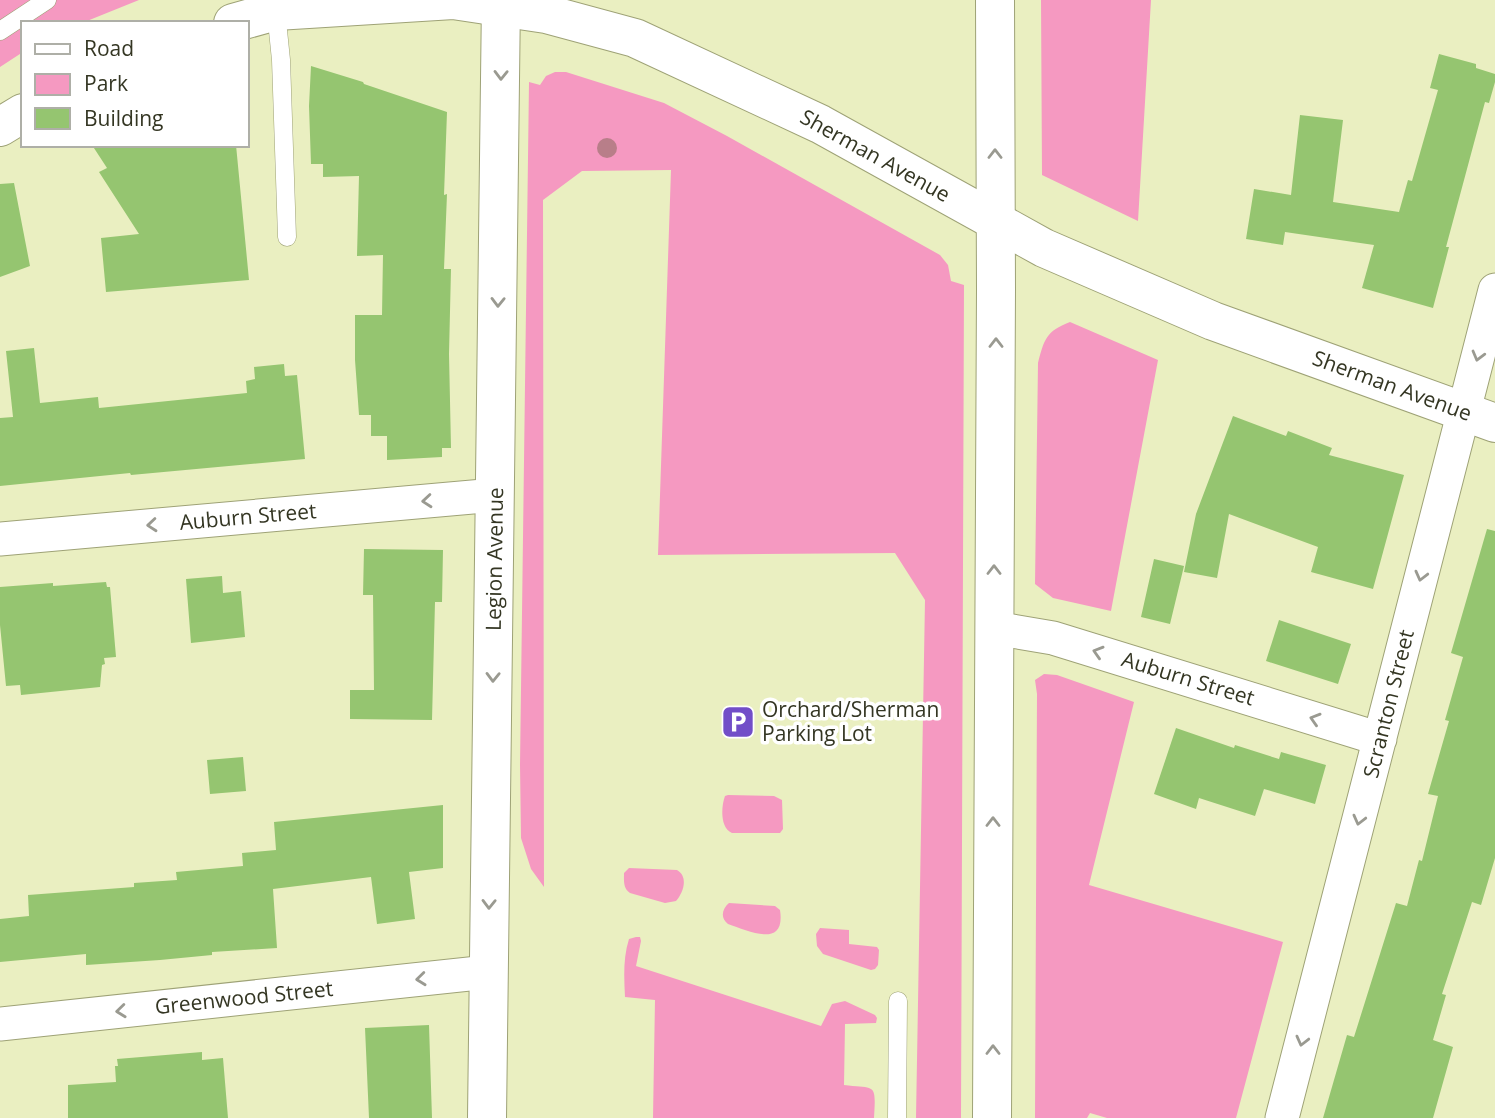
<svg xmlns="http://www.w3.org/2000/svg" width="1495" height="1118" viewBox="0 0 1495 1118" font-family="'Open Sans',sans-serif">
<rect width="100%" height="100%" fill="#eaefc1"/>
<path fill="#f599c1" d="M0 0H139L82 23H23V52L0 67Z
M1041 0H1151L1138 221 1042 175Z
M555 72H566L664 103 727 136 940 255 948 265 951 281 964 285 961 1118H916L925 600 895 553 658 555 671 170 582 171 543 200 544 887 531 869 521 838 520 765 529 82 540 85 546 76Z
M1070 322 1158 360 1111 611 1053 598 1035 584 1038 363C1044 340 1046 331 1070 322Z
M1044 674 1057 675 1134 702 1089 885 1283 942 1236 1118H1107L1090 1113 1087 1118H1035L1037 694 1035 680Z
M728 795 774 796 782 800 783 829 780 833H732C720 828 721 807 725 796Z
M629 868 677 870C689 877 683 893 676 901L665 903 630 893C623 888 624 881 624 873Z
M729 903 775 906 780 910C786 949 749 931 728 924 720 918 722 909 729 903Z
M820 928 849 930V944L877 947 879 950 878 965 875 969 871 970 823 954 817 946 816 934Z
M636 937H640L641 941 636 966 821 1026 832 1004 845 1001 875 1015 877 1018 876 1023 845 1024 844 1085C876 1089 876 1082 874 1118H653L655 1000 625 997C624 977 623 958 629 939Z"/>
<path fill="#95c570" d="M1439 54 1476 64V68L1495 74V82L1489 103 1485 102 1446 247H1449L1433 308 1362 288 1374 245 1285 232 1283 245 1246 239 1254 189 1291 195 1300 115 1343 120 1333 202 1399 212 1408 180 1412 181 1438 90 1430 88Z
M311 66 363 82 364 84 447 112 444 195 447 194 444 269H451L449 354 451 448H442V457L387 460V436H371V415H359L355 360V315H382L383 255 357 256 359 176 323 177V164H311L309 106Z
M92 145H236L249 280 106 292 101 238 139 234 99 172 107 168Z
M14 183 30 266 0 277V184Z
M34 348 40 403 98 397 99 408 247 393 246 381 255 379 254 367 284 364 285 376 297 375 305 459 131 475 130 473 0 486V418L13 417 6 351Z
M1233 416 1286 436 1288 431 1332 448 1329 455 1404 475 1373 589 1311 572 1318 547 1229 514 1217 578 1184 572 1196 514Z
M1487 529 1495 531V858L1481 905 1472 902 1442 994 1446 995 1433 1040 1453 1047 1433 1118H1323L1347 1035 1354 1037 1396 903 1407 906 1419 860 1422 861 1438 796 1428 794 1449 721 1445 720 1463 657 1451 653Z
M364 549 443 550 442 602H435L432 720 350 719V690H374L373 595H363Z
M1154 559 1184 566 1170 624 1141 617Z
M222 576 223 593 241 591 245 637 191 643 186 579Z
M106 582 107 587H110L116 657 104 658 105 664 102 665 100 687 21 695 20 685 6 686 0 625V587L53 583V586Z
M1279 620 1351 644 1338 684 1266 661Z
M1176 728 1234 748 1235 745 1279 759 1281 752 1326 765 1315 804 1264 789 1255 816 1199 798 1196 809 1154 794Z
M243 757 246 791 210 794 207 760Z
M443 805V868L409 872 415 919 377 924 371 877 273 889 277 948 212 952V955L160 960 86 965V954L0 962V919L29 916 28 895 134 887V883L177 880 176 872 243 866 242 853 276 850 274 822Z
M429 1025 432 1118H369L365 1028Z
M202 1052V1060L223 1058 228 1118H68V1085L116 1082 115 1066H118L117 1059Z"/>
<g fill="none" stroke-linecap="round" stroke-linejoin="round">
<defs>
<path id="service" d="M276 11 281 60 287 237
M0 31 47 0
M897 1118 898 1001"/>
<path id="minor" d="M0 539 495 495
M994 628 1053 638 1380 739
M0 1024 488 972
M1282 1118 1495 290"/>
<path id="secondary" d="M233 23 276 11 453 0 546 14 635 38 820 124 1044 248 1213 321 1495 423
M0 127 23 113"/>
<path id="trunk" d="M487 1118 501 0
M992 1118 996 289 995 0"/>
</defs>
<use href="#service" stroke="#9ea276" stroke-width="19"/>
<use href="#minor" stroke="#9ea276" stroke-width="35"/>
<use href="#secondary" stroke="#9ea276" stroke-width="40"/>
<use href="#trunk" stroke="#9ea276" stroke-width="40"/>
<use href="#service" stroke="#fff" stroke-width="18"/>
<use href="#minor" stroke="#fff" stroke-width="33"/>
<use href="#secondary" stroke="#fff" stroke-width="38"/>
<use href="#trunk" stroke="#fff" stroke-width="38"/>
</g>
<circle fill="#b87e89" cx="607" cy="148" r="10"/>
<defs><path id="oneway-chevron" d="M-2-3.5L2.5 0L-2 3.5" fill="none" stroke-width="1.6" stroke-linecap="round" stroke-linejoin="round" transform="scale(1.75)"/></defs>
<g stroke="#9a9a91">
<use href="#oneway-chevron" transform="translate(501 75) rotate(91)"/>
<use href="#oneway-chevron" transform="translate(995 154) rotate(-90)"/>
<use href="#oneway-chevron" transform="translate(498 302) rotate(91)"/>
<use href="#oneway-chevron" transform="translate(996 343) rotate(-90)"/>
<use href="#oneway-chevron" transform="translate(1478 356) rotate(105)"/>
<use href="#oneway-chevron" transform="translate(427 501) rotate(175)"/>
<use href="#oneway-chevron" transform="translate(152 525) rotate(175)"/>
<use href="#oneway-chevron" transform="translate(994 570) rotate(-90)"/>
<use href="#oneway-chevron" transform="translate(1421 576) rotate(104)"/>
<use href="#oneway-chevron" transform="translate(1098 652) rotate(-163)"/>
<use href="#oneway-chevron" transform="translate(493 677) rotate(91)"/>
<use href="#oneway-chevron" transform="translate(1315 719) rotate(-163)"/>
<use href="#oneway-chevron" transform="translate(1359 820) rotate(104)"/>
<use href="#oneway-chevron" transform="translate(993 822) rotate(-90)"/>
<use href="#oneway-chevron" transform="translate(489 904) rotate(91)"/>
<use href="#oneway-chevron" transform="translate(421 979) rotate(174)"/>
<use href="#oneway-chevron" transform="translate(121 1011) rotate(174)"/>
<use href="#oneway-chevron" transform="translate(1302 1041) rotate(104)"/>
<use href="#oneway-chevron" transform="translate(993 1050) rotate(-90)"/>
</g>
<defs>
<symbol id="parking-square" viewBox="-11 -11 22 22"><rect x="-9" y="-9" width="18" height="18" rx="4" fill="#724ec8" stroke="#fff"/><path d="M-3.5-5.5H1a3.5 3.5 0 0 1 0 7H-1V5.5H-3.5ZM-1-3.4V-.6H.8a1.4 1.4 0 0 0 0-2.8Z" fill="#fff"/></symbol>
</defs>
<g fill-rule="evenodd">
<use href="#parking-square" x="719" y="703" width="38" height="38"/>
</g>
<g text-anchor="middle" stroke-width="7" stroke-linejoin="round" paint-order="stroke">
<g font-size="21" fill="#343623" stroke="#fff">
<text transform="translate(875 156) rotate(29)" y="7">Sherman Avenue</text>
<text transform="translate(1392 386) rotate(20)" y="7">Sherman Avenue</text>
<text transform="translate(248 517) rotate(-5)" y="7">Auburn Street</text>
<text transform="translate(495 559) rotate(-89)" y="7">Legion Avenue</text>
<text transform="translate(1188 679) rotate(17)" y="7">Auburn Street</text>
<text transform="translate(1389 704) rotate(-76)" y="7">Scranton Street</text>
<text transform="translate(244 998) rotate(-6)" y="7">Greenwood Street</text>
</g>
<g font-size="21" fill="#343623" stroke="#fff" text-anchor="start">
<text x="762" y="717">Orchard/Sherman<tspan x="762" dy="24">Parking Lot</tspan></text>
</g>
</g>
<rect x="21" y="21" width="228" height="126" fill="#ffffff" stroke="#aeafa7" stroke-width="2"/>
<rect x="35" y="44" width="35" height="10" fill="#ffffff" stroke="#aeafa7" stroke-width="2"/>
<text x="84" y="56" font-size="21" fill="#343623">Road</text>
<rect x="35" y="74" width="35" height="21" fill="#f599c1" stroke="#aeafa7" stroke-width="2"/>
<text x="84" y="91" font-size="21" fill="#343623">Park</text>
<rect x="35" y="108" width="35" height="21" fill="#95c570" stroke="#aeafa7" stroke-width="2"/>
<text x="84" y="126" font-size="21" fill="#343623">Building</text>
</svg>
